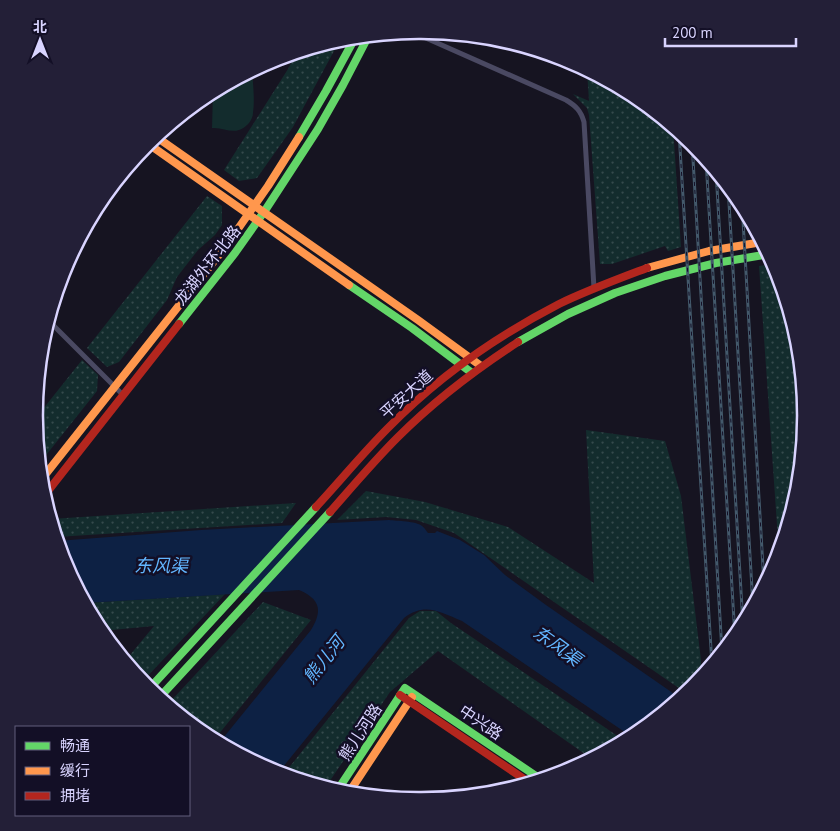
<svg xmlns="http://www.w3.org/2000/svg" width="840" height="831" viewBox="0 0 840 831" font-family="'PT Sans','Noto Sans SC',sans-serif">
<defs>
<pattern id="green-dots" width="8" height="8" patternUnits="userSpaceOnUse" patternTransform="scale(1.25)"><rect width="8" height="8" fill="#132c2d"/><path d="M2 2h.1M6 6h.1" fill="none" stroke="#354a4c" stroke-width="1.8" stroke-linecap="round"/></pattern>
</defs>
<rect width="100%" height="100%" fill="#161421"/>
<path fill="url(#green-dots)" d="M341 38 293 127 257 178 239 181 224 170 288 69 297 52Z
M587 70 634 95 673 127 681 247 668 251 665 246 612 264H600L589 115 587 108 573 94 589 101Z
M207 196 222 206V225L215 235 198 250 177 277 167 300 119 362 107 367 87 348Z
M774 264 798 341 805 416 798 491 779 554 759 266Z
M82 360 98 375 97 391 39 464 35 419Z
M586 430 665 441 681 496 701 660V678L692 688 686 693 454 533 416 520 386 517 337 520 366 491 425 502 508 527 594 583Z
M296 503 282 523 56 537 51 519Z
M225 594 142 682 125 661 154 626 101 631 85 603Z
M263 602 311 620 214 740 206 736 167 705Z
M420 611H436L451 623 625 741 592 759 438 651 390 692 325 788 283 775 409 618Z"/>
<path fill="#132c2d" d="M252 70C253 84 255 100 253 113 253 120 246 128 239 130 230 133 222 127 212 128L213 91Z"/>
<path fill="#0d2144" d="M389 520C397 521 416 521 422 526 425 528 426 531 428 533H435L437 531 460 540 484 555 505 575 546 605 680 698 632 737 462 621C440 612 425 602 404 618L278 773 272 772 219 743 311 630C323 610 320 599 299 590L85 603 64 563 57 541 201 530Z"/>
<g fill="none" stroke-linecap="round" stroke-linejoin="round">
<path stroke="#4a4962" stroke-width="5" d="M410 31 566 100C576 106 581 111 584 122L594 288
M48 320 123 395"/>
<path stroke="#63d668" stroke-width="8" d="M299 137 326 91 356 36
M349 285 412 328 472 373
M179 324 235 253 266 209 318 129 343 85 369 35
M518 342 568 314 615 293 665 276 716 263 769 254
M149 689 316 507
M159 698 330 512
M337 791 405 688 542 780"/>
<path stroke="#ff974d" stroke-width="8" d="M155 136 418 320 481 366
M147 143 349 285
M647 268 709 251 762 242
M41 480 226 246 268 186 299 137
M348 794 412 697"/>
<path stroke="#b3261e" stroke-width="8" d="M44 496 179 324
M316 507C340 481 363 453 388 428 437 378 497 336 559 304 588 290 618 279 647 268
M330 512C352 487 374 461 397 438 434 401 475 370 518 342
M400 695 530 783"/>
<defs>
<path id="rail" d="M679 132 712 665
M692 142 722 652
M706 160 735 637
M716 171 743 625
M728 186 753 606
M742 203 764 585"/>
</defs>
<use href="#rail" stroke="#43596b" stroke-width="3"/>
<use href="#rail" stroke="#130f26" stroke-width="1" stroke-dasharray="4" stroke-linecap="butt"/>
</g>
<g text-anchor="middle" stroke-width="5" stroke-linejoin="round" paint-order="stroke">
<g font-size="16" fill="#d9d4ff" stroke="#130f26">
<text transform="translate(207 265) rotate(-52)" y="6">龙湖外环北路</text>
<text transform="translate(406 394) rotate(-42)" y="6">平安大道</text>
<text transform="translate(481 722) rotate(34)" y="6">中兴路</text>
<text transform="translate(360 732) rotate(-57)" y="6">熊儿河路</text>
</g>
<g font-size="18" font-style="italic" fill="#62b6ff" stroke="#130f26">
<text x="161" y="572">东风渠</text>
<text transform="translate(557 646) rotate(36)" y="6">东风渠</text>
<text transform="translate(324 660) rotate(-52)" y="6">熊儿河</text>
</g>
</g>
<path d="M0 0H840V831H0ZM419 39H421A376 376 0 0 1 797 415V416A376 376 0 0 1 421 792H419A376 376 0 0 1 43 416V415A376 376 0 0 1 419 39Z" fill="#231f37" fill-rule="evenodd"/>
<path fill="none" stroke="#d9d4ff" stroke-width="2.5" d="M419 39H421A376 376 0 0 1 797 415V416A376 376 0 0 1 421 792H419A376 376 0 0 1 43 416V415A376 376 0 0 1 419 39Z"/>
<rect x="15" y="726" width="175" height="90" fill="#130f26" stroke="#625e7d"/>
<rect x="25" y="742" width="25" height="8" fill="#63d668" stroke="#625e7d"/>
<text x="60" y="751" font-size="15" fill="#d9d4ff">畅通</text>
<rect x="25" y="767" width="25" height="8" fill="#ff974d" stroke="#625e7d"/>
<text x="60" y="776" font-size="15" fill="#d9d4ff">缓行</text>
<rect x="25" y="792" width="25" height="8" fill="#b3261e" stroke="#625e7d"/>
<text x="60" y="801" font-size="15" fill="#d9d4ff">拥堵</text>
<g transform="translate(40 40)" stroke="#130f26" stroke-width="4" paint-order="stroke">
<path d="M0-4L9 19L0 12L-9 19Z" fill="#d9d4ff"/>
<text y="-8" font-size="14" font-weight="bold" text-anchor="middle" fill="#d9d4ff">北</text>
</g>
<path d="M665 38v8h131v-8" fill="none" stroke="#d9d4ff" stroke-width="2.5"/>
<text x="672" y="38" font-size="15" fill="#d9d4ff" stroke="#130f26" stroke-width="4" paint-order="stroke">200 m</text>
</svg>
